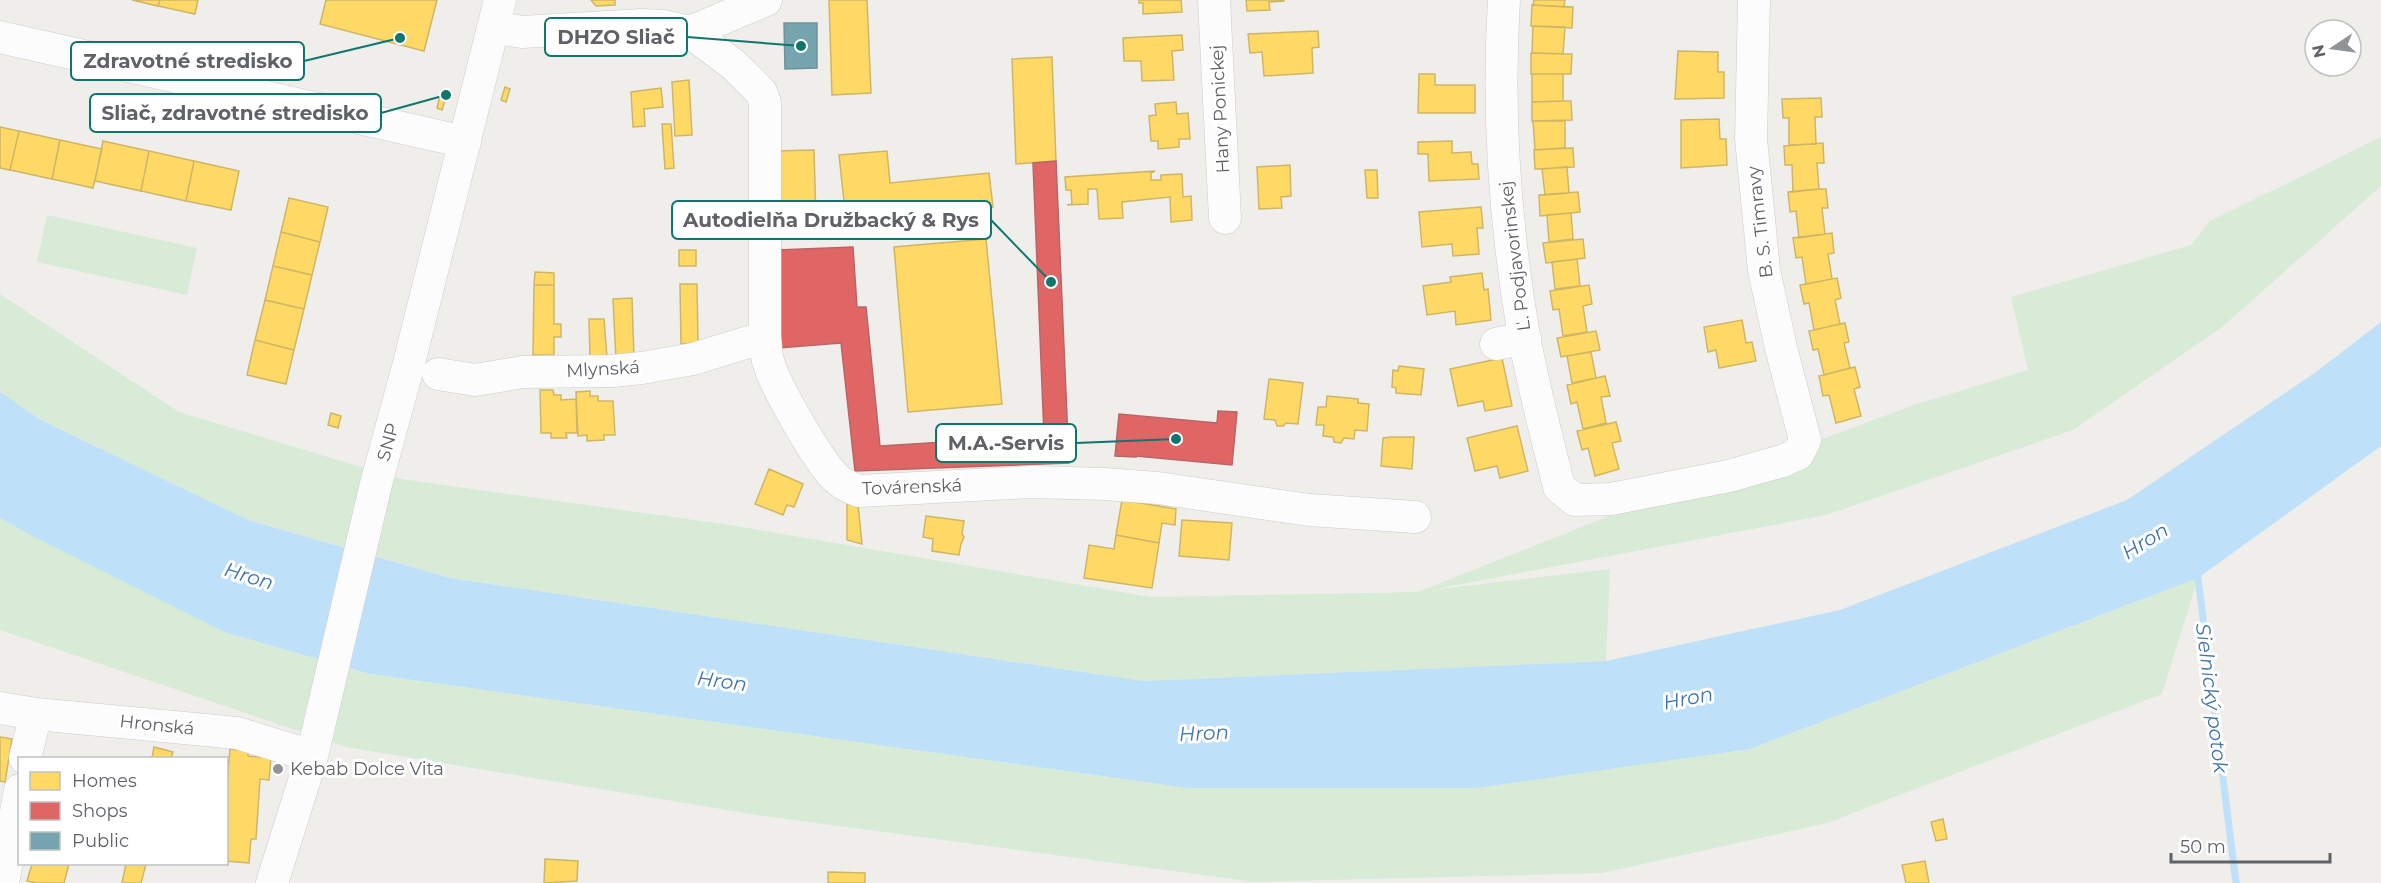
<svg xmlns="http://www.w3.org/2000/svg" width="2381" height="883" viewBox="0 0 2381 883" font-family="Montserrat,sans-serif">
<rect width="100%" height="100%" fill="#efeeea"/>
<path fill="#d8ebd6" d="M2381 137V186L2222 327 2073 430 1826 515 1430 590 1610 569 1606 661 1143 681 450 578 248 520 41 420 0 392V294L179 412 401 479 730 525 1151 597 1418 592 1690 484 1800 447 1914 405 2028 370 2011 297 2191 245 2210 221Z
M47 215 197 248 187 295 37 262Z
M0 518 32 536 224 632 370 674 1188 788H1476L1750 749 2198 578 2162 694 1827 823 1602 873 1255 882 757 815 346 747 0 630Z"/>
<path fill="#bfe0f9" d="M2381 322V446L2198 578 1750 749 1476 788H1188L370 674 224 632 32 536 0 518V392L41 420 248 520 450 578 1143 681 1606 661 1840 610 2127 500 2316 372Z"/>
<path fill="#ffd966" stroke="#cfb667" stroke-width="1.5" d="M132 0H160L158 6Z
M160 0H198L195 14 158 6Z
M326 0H437L424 51 320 24Z
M591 0H615V5L596 6Z
M829 0H867L871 93 832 95Z
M1139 0H1181L1182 12 1143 14V3H1139Z
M1246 0H1284V1L1269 2 1270 10 1247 11Z
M1534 0H1565L1564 7 1533 5Z
M1532 5 1573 7 1572 28 1531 26Z
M1533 26 1565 27 1563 54 1532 53Z
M1318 31 1319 47 1312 48 1313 73 1264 76 1262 52 1250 53 1248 34Z
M1182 35 1183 50 1172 51 1174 80 1142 81 1141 61H1124L1123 38Z
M1678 51 1718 52V72H1724V98L1675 99Z
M1531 53 1572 54 1571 74H1531Z
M1052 57 1056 161 1016 164 1012 59Z
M1419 74H1435V85H1475V113H1418Z
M1532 74H1563V101L1532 102Z
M689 80 692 135 675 136 672 82Z
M505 87 510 89 506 102 501 100Z
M661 88 663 107 644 109 645 126 633 127 631 92Z
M440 95 446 97 442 110 437 108Z
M1821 98 1822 117H1815L1816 144 1789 145V118H1783L1782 99Z
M1563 101H1571L1572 120 1532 121V102Z
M1176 102 1177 114 1188 113 1190 139H1179V147L1158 149V141H1151L1149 116 1156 115 1155 104Z
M1719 119 1720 139H1726L1727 165 1681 168V120Z
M1533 121H1565V148L1535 150Z
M662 124H671L674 168 665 169Z
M0 127 19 131 10 170 0 168Z
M19 131 60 140 52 179 10 170Z
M60 140 102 149 93 188 52 179Z
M103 141 149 151 141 191 95 181Z
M1452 141V153L1471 152 1472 164H1478L1479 179 1429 181 1428 154H1418V142Z
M1823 143 1824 163H1817L1819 189 1793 192 1792 165H1785L1784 146Z
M1573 148 1574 167 1535 169 1534 150Z
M814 150 816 220 776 221 774 151Z
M149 151 194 161 186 201 141 191Z
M887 151 890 183 989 173 993 207 846 220 839 155Z
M194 161 239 171 231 210 186 201Z
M1290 165 1291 196 1281 197 1282 208 1259 209 1257 167Z
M1567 167 1569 193 1545 195 1542 169Z
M1365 170H1377L1378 198H1367Z
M1155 171 1151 173V180H1161V175L1182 174 1183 197 1191 196 1192 220 1171 222 1170 197 1122 202 1123 218 1099 219 1097 189H1088V204L1067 205 1072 204 1071 190H1066L1065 177Z
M1819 189H1826L1828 208H1822L1825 234 1799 238 1796 211 1790 212 1788 192Z
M1578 192 1580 212 1540 216 1539 195Z
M289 198 328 207 320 242 281 232Z
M1481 207 1483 228H1477L1479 254 1453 256 1452 244 1422 247 1419 212Z
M1571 213 1573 239 1549 242 1547 215Z
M281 232 320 242 312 275 273 266Z
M1832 233 1834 253 1828 254 1832 279 1806 284 1802 257 1796 258 1793 238Z
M986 239 1002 404 908 412 894 247Z
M1583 239 1585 258 1546 263 1543 243Z
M679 250H696V266H679Z
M1577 259 1580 286 1555 289 1552 262Z
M273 266 312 275 304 309 265 300Z
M535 272 554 273V285H534Z
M1482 273 1484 290 1488 289 1491 320 1456 325 1455 311 1427 315 1423 286 1451 282 1450 277Z
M1837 278 1841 298 1835 300 1840 324 1814 330 1809 303 1804 304 1800 285Z
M680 284H697L698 343 681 344Z
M534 285H554V324H561V337H554V355H533Z
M1589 285 1592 304 1583 306 1587 332 1563 336 1559 309 1553 310 1550 291Z
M632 298 634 358 616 360 613 299Z
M265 300 304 309 294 350 255 340Z
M589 319H604L607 358H590Z
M1742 320 1746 343 1752 342 1756 361 1719 368 1716 350 1708 352 1704 327Z
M1845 323 1849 342 1844 343 1850 368 1824 375 1818 349 1813 350 1809 331Z
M1596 331 1600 350 1561 357 1557 338Z
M255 340 294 350 286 384 247 375Z
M1591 352 1596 378 1572 383 1567 356Z
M1502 358 1512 406 1485 411 1483 401 1458 406 1450 369Z
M1399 366 1424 369 1421 395 1396 393V388L1392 387 1393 370 1398 371Z
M1855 367 1860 387 1854 389 1861 416 1836 423 1829 395 1823 396 1819 376Z
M1605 376 1610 396 1601 397 1606 423 1583 429 1577 402 1571 404 1567 385Z
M1269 379 1303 383 1298 424 1286 423 1283 426H1277L1275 420 1264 419Z
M540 390H553L554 395H561V400L576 399 577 433H566L567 438H551V433H541Z
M590 391V396H598V401H613L615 435H604V440L587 441V435L578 436 576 392Z
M1327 396 1358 399V403L1369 404 1367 431 1355 430 1354 439 1344 438 1341 443 1334 442 1333 437 1323 436 1324 425H1316L1318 407H1326Z
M331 413 341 416 338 428 328 425Z
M1616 422 1621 441 1612 443 1619 469 1595 476 1588 448 1582 450 1577 431Z
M1517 426 1528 471 1500 478 1497 466 1475 471 1467 438Z
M1391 437H1414L1412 469 1381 466 1383 438Z
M769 469 803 484 794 507 787 505 783 515 755 504Z
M1122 500 1176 509 1175 525 1162 523 1159 543 1116 535Z
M847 504H858L862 544 847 540Z
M926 516 964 521 962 534 964 537 961 544 959 555 932 551 933 539 923 537Z
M1182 520 1232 523 1229 560 1179 556Z
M1116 535 1159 543 1152 588 1084 578 1089 545 1114 549Z
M0 737 12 739 5 782 0 781Z
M154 747 173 752 171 758H152Z
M230 749 248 751V756L271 758 269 780 260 779 256 839H251L249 863 226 861V795Z
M1943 819 1947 839 1936 841 1931 822Z
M545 859 578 861 577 881 544 883Z
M1925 861 1929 883H1906L1902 865Z
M32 864H69L64 883H37L27 881Z
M126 864H146L141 883H122Z
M828 872 865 873V883H828Z"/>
<path fill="#e06666" stroke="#b96567" stroke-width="1.5" d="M1056 161 1069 463 855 471 841 343 779 348 777 250 853 247 857 307H866L880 446 1044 436 1033 163Z
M1218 411 1237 412 1232 465 1136 456V457L1115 456 1119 414 1217 423Z"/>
<path fill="#76a5af" stroke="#6f919a" stroke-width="1.5" d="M784 23H817V68L785 69Z"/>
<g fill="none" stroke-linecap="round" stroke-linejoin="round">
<path stroke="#bfe0f9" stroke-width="7" d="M2197 570 2236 883"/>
<defs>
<path id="minor" d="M1214 0 1225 218
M1504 0C1497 112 1505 226 1524 336 1533 386 1547 437 1559 487L1575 500 1611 499 1729 476 1782 461 1798 454 1805 440 1781 348 1764 270 1751 139 1754 0
M493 27 522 32 641 25 664 26 690 32 734 65 761 92 765 103V337C766 346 766 356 769 364 775 386 819 462 835 477 842 484 850 488 859 491L1032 482 1105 484 1158 488 1309 510 1415 517
M690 32 766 0
M0 37 465 142
M1496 344 1525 338
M438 374 475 380 523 372 612 371 642 368 693 359 765 337
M0 708 36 714 237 733 312 756
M25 758 36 714
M3 883 20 790
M272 883 312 756 376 484 408 367 500 0"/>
</defs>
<use href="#minor" stroke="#cbcccc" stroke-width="33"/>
<use href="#minor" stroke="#fdfcfc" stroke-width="32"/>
</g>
<circle fill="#919496" stroke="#fff" stroke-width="2" cx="278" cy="769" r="6"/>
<g text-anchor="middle" stroke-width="6" stroke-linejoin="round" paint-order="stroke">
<g font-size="18" fill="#5f6368" stroke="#fff">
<text transform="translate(1220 109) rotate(-93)" y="6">Hany Ponickej</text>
<text transform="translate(1760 222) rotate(-97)" y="6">B. S. Timravy</text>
<text transform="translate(1515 256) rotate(-97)" y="6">Ľ. Podjavorinskej</text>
<text transform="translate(603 369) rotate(-3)" y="6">Mlynská</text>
<text transform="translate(388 442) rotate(-75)" y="6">SNP</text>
<text transform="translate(912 487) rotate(-2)" y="6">Továrenská</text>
<text transform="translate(157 725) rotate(6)" y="6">Hronská</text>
</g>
<g font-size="18" fill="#5f6368" stroke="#fff" text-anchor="start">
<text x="290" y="775">Kebab Dolce Vita</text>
</g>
<g font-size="20" font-style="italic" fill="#4174aa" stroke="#fff">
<text transform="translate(2145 541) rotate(-32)" y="7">Hron</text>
<text transform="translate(249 576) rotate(17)" y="7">Hron</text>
<text transform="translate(722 681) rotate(8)" y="7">Hron</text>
<text transform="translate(1688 698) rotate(-11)" y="7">Hron</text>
<text transform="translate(2212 698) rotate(83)" y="7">Sielnický potok</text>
<text transform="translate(1204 733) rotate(-3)" y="7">Hron</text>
</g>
</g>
<path fill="none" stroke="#0f766e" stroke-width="2" d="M801 46L687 37M400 38L304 61M446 95L381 113M1051 282L991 220M1176 439L1076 443"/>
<g fill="#0f766e" stroke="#fff" stroke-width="2">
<circle cx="801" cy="46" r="6"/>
<circle cx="400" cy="38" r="6"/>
<circle cx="446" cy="95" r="6"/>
<circle cx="1051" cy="282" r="6"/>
<circle cx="1176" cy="439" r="6"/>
</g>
<g fill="#fff" stroke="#0f766e" stroke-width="2">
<rect x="545" y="18" width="142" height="38" rx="6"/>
<rect x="71" y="42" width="233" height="38" rx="6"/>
<rect x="90" y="94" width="291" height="38" rx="6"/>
<rect x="672" y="201" width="319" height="38" rx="6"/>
<rect x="936" y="424" width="140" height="38" rx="6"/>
</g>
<g font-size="20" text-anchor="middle" font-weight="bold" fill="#5f6368">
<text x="616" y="44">DHZO Sliač</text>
<text x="188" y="68">Zdravotné stredisko</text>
<text x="235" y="120">Sliač, zdravotné stredisko</text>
<text x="831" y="227">Autodielňa Družbacký &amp; Rys</text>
<text x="1006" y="450">M.A.-Servis</text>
</g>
<rect x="18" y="757" width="210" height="108" fill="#ffffff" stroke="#bfc1c3" stroke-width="1.5"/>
<rect x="30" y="772" width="30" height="18" fill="#ffd966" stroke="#bfc1c3" stroke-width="1.5"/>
<text x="72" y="787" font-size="18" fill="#5f6368">Homes</text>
<rect x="30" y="802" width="30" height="18" fill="#e06666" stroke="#bfc1c3" stroke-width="1.5"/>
<text x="72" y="817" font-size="18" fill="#5f6368">Shops</text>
<rect x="30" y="832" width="30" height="18" fill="#76a5af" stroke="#bfc1c3" stroke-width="1.5"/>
<text x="72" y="847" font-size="18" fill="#5f6368">Public</text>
<g transform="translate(2333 48) rotate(257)"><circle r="28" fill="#ffffff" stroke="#bfc1c3" stroke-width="1.5"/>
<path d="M0-4.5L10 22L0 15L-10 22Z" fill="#919496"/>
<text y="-9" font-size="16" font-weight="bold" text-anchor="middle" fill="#5f6368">N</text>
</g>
<path d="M2171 853v9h159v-9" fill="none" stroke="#5f6368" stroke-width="3"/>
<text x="2180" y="853" font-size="18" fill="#5f6368" stroke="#ffffff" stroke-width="4.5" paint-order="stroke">50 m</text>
</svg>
